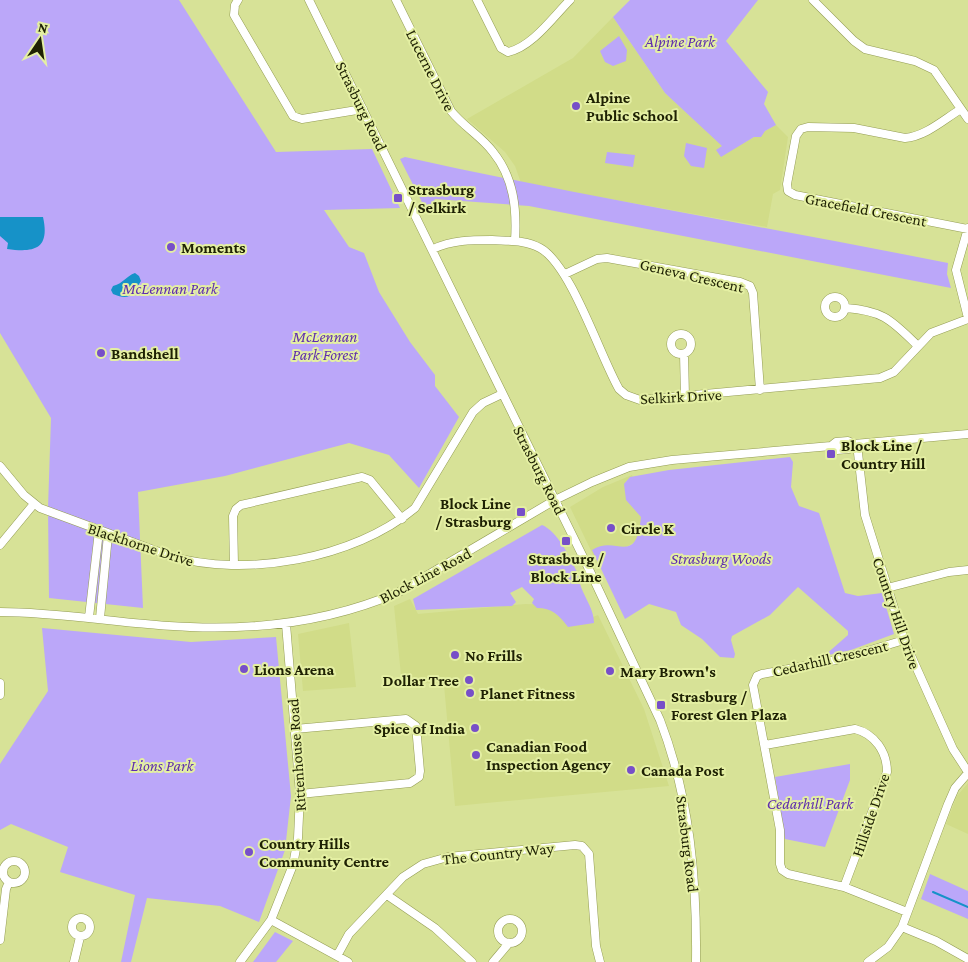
<svg xmlns="http://www.w3.org/2000/svg" width="968" height="962" viewBox="0 0 968 962" font-family="'Crimson Pro',serif">
<rect width="100%" height="100%" fill="#d7e297"/>
<path fill="#d1dc88" d="M613 17 665 93 729 151 776 125 788 137 780 190 773 194 767 227 521 183 515 166 505 152 467 119 573 58Z
M632 475 655 531 597 563 570 507 603 487Z
M410 599 418 614 525 604 557 605 570 626 598 615 644 709 669 786 455 806 444 685 437 682 402 685 394 606Z
M349 623 356 687 303 691 298 634Z
M968 783V834L946 824 957 796Z"/>
<path fill="#bba7f9" d="M0 0H179L276 152 372 149 400 208 324 210 349 247 364 253 379 292 410 342 435 375V386L459 417 419 488 389 455 349 443 225 476 138 492 143 608 49 598 48 508 51 418 0 333Z
M630 0H758L726 41 768 92 764 104 776 125 765 131 761 137H754L721 157 716 150 722 146 665 93 613 17Z
M619 36 627 50 626 61 613 66 605 62 600 51Z
M686 143 707 148 704 168 691 166 684 156Z
M607 152 635 155 633 167 605 163Z
M405 157C585 197 767 227 948 263L947 274 951 288 529 206 435 199 428 214 400 159Z
M790 457 793 462 791 487 799 506 819 513 845 593 858 596 882 593 894 634 851 650 824 656 848 635V631L798 587 770 615 732 636 731 640 735 654 734 658 720 657 702 639 681 625 676 612 649 604 625 619 592 550C616 534 636 568 641 517L626 500 624 484 630 477 669 470Z
M542 525C557 531 570 557 577 572 579 576 579 582 581 587 586 600 594 610 594 623L568 627C559 615 552 608 537 608L532 603 534 599 522 587 510 593 516 602 512 606 416 610 413 599Z
M42 628 191 642 276 637 291 796 285 850 259 922 220 906 147 898 131 962H121L135 895 60 872 68 847 11 824 0 830V764L48 691Z
M850 764V780L825 847 785 839 775 777Z
M930 874 968 891V919L921 899Z
M275 932 293 941 276 962H253Z"/>
<path fill="#1692c8" d="M0 217H43C50 249 35 253 7 249L8 243 0 236Z
M135 273 139 276 141 281C133 293 131 302 113 294L111 290 113 286C124 283 126 276 135 273Z"/>
<g fill="none" stroke-linecap="round" stroke-linejoin="round">
<path stroke="#1692c8" stroke-width="2" d="M933 892 968 907"/>
<defs>
<path id="minor" d="M238 0 235 5 234 15 293 116 302 119 363 109
M309 0 587 565 660 720C690 798 697 879 696 962
M396 0 451 111C464 127 481 136 493 152 514 178 517 209 515 241
M477 0 501 48 508 52C532 47 553 17 570 0
M813 0 854 41 865 49 915 61 934 70 968 119
M961 109C943 120 926 136 905 138L854 128 808 127 801 129 796 136 787 184 788 191 795 195 968 229
M968 228 956 270 968 318
M433 249C452 240 471 240 492 240 509 241 526 240 540 248 571 265 600 356 619 389L626 395 640 400 880 378 894 372 931 333 968 319
M565 274 597 259 607 258 740 282 750 286 753 293 760 390
M825 307a10 10 0 1 1 20 0a10 10 0 1 1-20 0Z
M846 308C884 311 891 320 917 345
M671 344a10 10 0 1 1 20 0a10 10 0 1 1-20 0Z
M684 354 685 397
M857 444 865 515 904 640 953 749 968 772
M831 446 836 442 848 441 854 444
M0 466 24 495 40 508 170 556C245 578 354 559 415 508L473 412 483 403 502 394
M0 545 33 505
M234 565 233 516 236 509 241 505 362 477 370 480 402 519
M887 588 949 572 968 570
M0 612C64 612 126 625 190 627 262 630 332 621 399 592L555 500 592 482 629 467 672 460 831 446 837 450 849 449 854 444 968 434
M89 617 99 531
M100 618 108 535
M904 640 841 659 762 674 757 676 753 685 780 830V864L782 870 788 874 844 887 907 912
M0 683V695
M295 729 406 719 416 726 420 771 419 777 410 783 300 794
M765 745 855 729C875 734 887 752 887 772L844 887
M3 872a11 11 0 1 1 22 0a11 11 0 1 1-22 0Z
M387 895 435 928 472 962
M72 927a9 9 0 1 1 18 0a9 9 0 1 1-18 0Z
M498 931a12 12 0 1 1 24 0a12 12 0 1 1-24 0Z
M271 920 348 962
M902 927 936 941 968 959
M0 940 6 889 9 882
M337 956 349 934 403 877 423 864 448 857 575 845 582 846 589 854 596 946 600 962
M74 962 80 937
M240 962 271 920 293 865 298 838 300 794 286 624
M493 962 509 943
M868 962 888 947 902 927 948 804 955 788 968 773"/>
</defs>
<use href="#minor" stroke="#949d54" stroke-width="9"/>
<use href="#minor" stroke="#fff" stroke-width="8"/>
</g>
<g fill="#774fc8" stroke="#e4efa3" stroke-width="2">
<circle cx="576" cy="106" r="5"/>
<rect x="393" y="193" width="10" height="10" rx="2.5"/>
<circle cx="171" cy="247" r="5"/>
<circle cx="101" cy="353" r="5"/>
<rect x="826" y="449" width="10" height="10" rx="2.5"/>
<rect x="516" y="507" width="10" height="10" rx="2.5"/>
<circle cx="611" cy="528" r="5"/>
<rect x="561" y="536" width="10" height="10" rx="2.5"/>
<circle cx="455" cy="655" r="5"/>
<circle cx="244" cy="669" r="5"/>
<circle cx="610" cy="671" r="5"/>
<circle cx="469" cy="680" r="5"/>
<circle cx="470" cy="693" r="5"/>
<rect x="656" y="700" width="10" height="10" rx="2.5"/>
<circle cx="475" cy="728" r="5"/>
<circle cx="476" cy="755" r="5"/>
<circle cx="631" cy="770" r="5"/>
<circle cx="249" cy="852" r="5"/>
</g>
<g text-anchor="middle" stroke-width="4" stroke-linejoin="round" paint-order="stroke">
<g font-size="16" font-style="italic" fill="#5f2eae" stroke="#e4efa3">
<text x="680" y="47">Alpine Park</text>
<text x="170" y="294">McLennan Park</text>
<text x="325" y="342">McLennan<tspan x="325" dy="18">Park Forest</tspan></text>
<text x="721" y="564">Strasburg Woods</text>
<text x="162" y="771">Lions Park</text>
<text x="810" y="809">Cedarhill Park</text>
</g>
<g font-size="16" fill="#1e2103" stroke="#e4efa3">
<text transform="translate(431 70) rotate(63)" y="6">Lucerne Drive</text>
<text transform="translate(362 106) rotate(64)" y="6">Strasburg Road</text>
<text transform="translate(866 209) rotate(11)" y="6">Gracefield Crescent</text>
<text transform="translate(692 275) rotate(13)" y="6">Geneva Crescent</text>
<text transform="translate(681 396) rotate(-3)" y="6">Selkirk Drive</text>
<text transform="translate(540 470) rotate(63)" y="6">Strasburg Road</text>
<text transform="translate(141 544) rotate(18)" y="6">Blackhorne Drive</text>
<text transform="translate(425 575) rotate(-28)" y="6">Block Line Road</text>
<text transform="translate(897 613) rotate(71)" y="6">Country Hill Drive</text>
<text transform="translate(830 658) rotate(-13)" y="6">Cedarhill Crescent</text>
<text transform="translate(296 755) rotate(-94)" y="6">Rittenhouse Road</text>
<text transform="translate(870 815) rotate(-71)" y="6">Hillside Drive</text>
<text transform="translate(688 844) rotate(83)" y="6">Strasburg Road</text>
<text transform="translate(498 853) rotate(-6)" y="6">The Country Way</text>
</g>
<g font-size="16" font-weight="bold" fill="#1e2103" stroke="#e4efa3" text-anchor="start">
<text x="586" y="103">Alpine<tspan x="586" dy="18">Public School</tspan></text>
<text x="408" y="195">Strasburg<tspan x="408" dy="18">/ Selkirk</tspan></text>
<text x="181" y="253">Moments</text>
<text x="111" y="359">Bandshell</text>
<text x="841" y="451">Block Line /<tspan x="841" dy="18">Country Hill</tspan></text>
<text x="511" y="509" text-anchor="end">Block Line<tspan x="511" dy="18">/ Strasburg</tspan></text>
<text x="621" y="534">Circle K</text>
<text x="566" y="564" text-anchor="middle">Strasburg /<tspan x="566" dy="18">Block Line</tspan></text>
<text x="465" y="661">No Frills</text>
<text x="254" y="675">Lions Arena</text>
<text x="620" y="677">Mary Brown's</text>
<text x="459" y="686" text-anchor="end">Dollar Tree</text>
<text x="480" y="699">Planet Fitness</text>
<text x="671" y="702">Strasburg /<tspan x="671" dy="18">Forest Glen Plaza</tspan></text>
<text x="465" y="734" text-anchor="end">Spice of India</text>
<text x="486" y="752">Canadian Food<tspan x="486" dy="18">Inspection Agency</tspan></text>
<text x="641" y="776">Canada Post</text>
<text x="259" y="849">Country Hills<tspan x="259" dy="18">Community Centre</tspan></text>
</g>
</g>
<g transform="translate(40 40) rotate(13)" stroke="#e4efa3" stroke-width="4" paint-order="stroke">
<path d="M0-4L9 19L0 12L-9 19Z" fill="#1e2103"/>
<text y="-8" font-size="14" font-weight="bold" text-anchor="middle" fill="#1e2103">N</text>
</g>
</svg>
